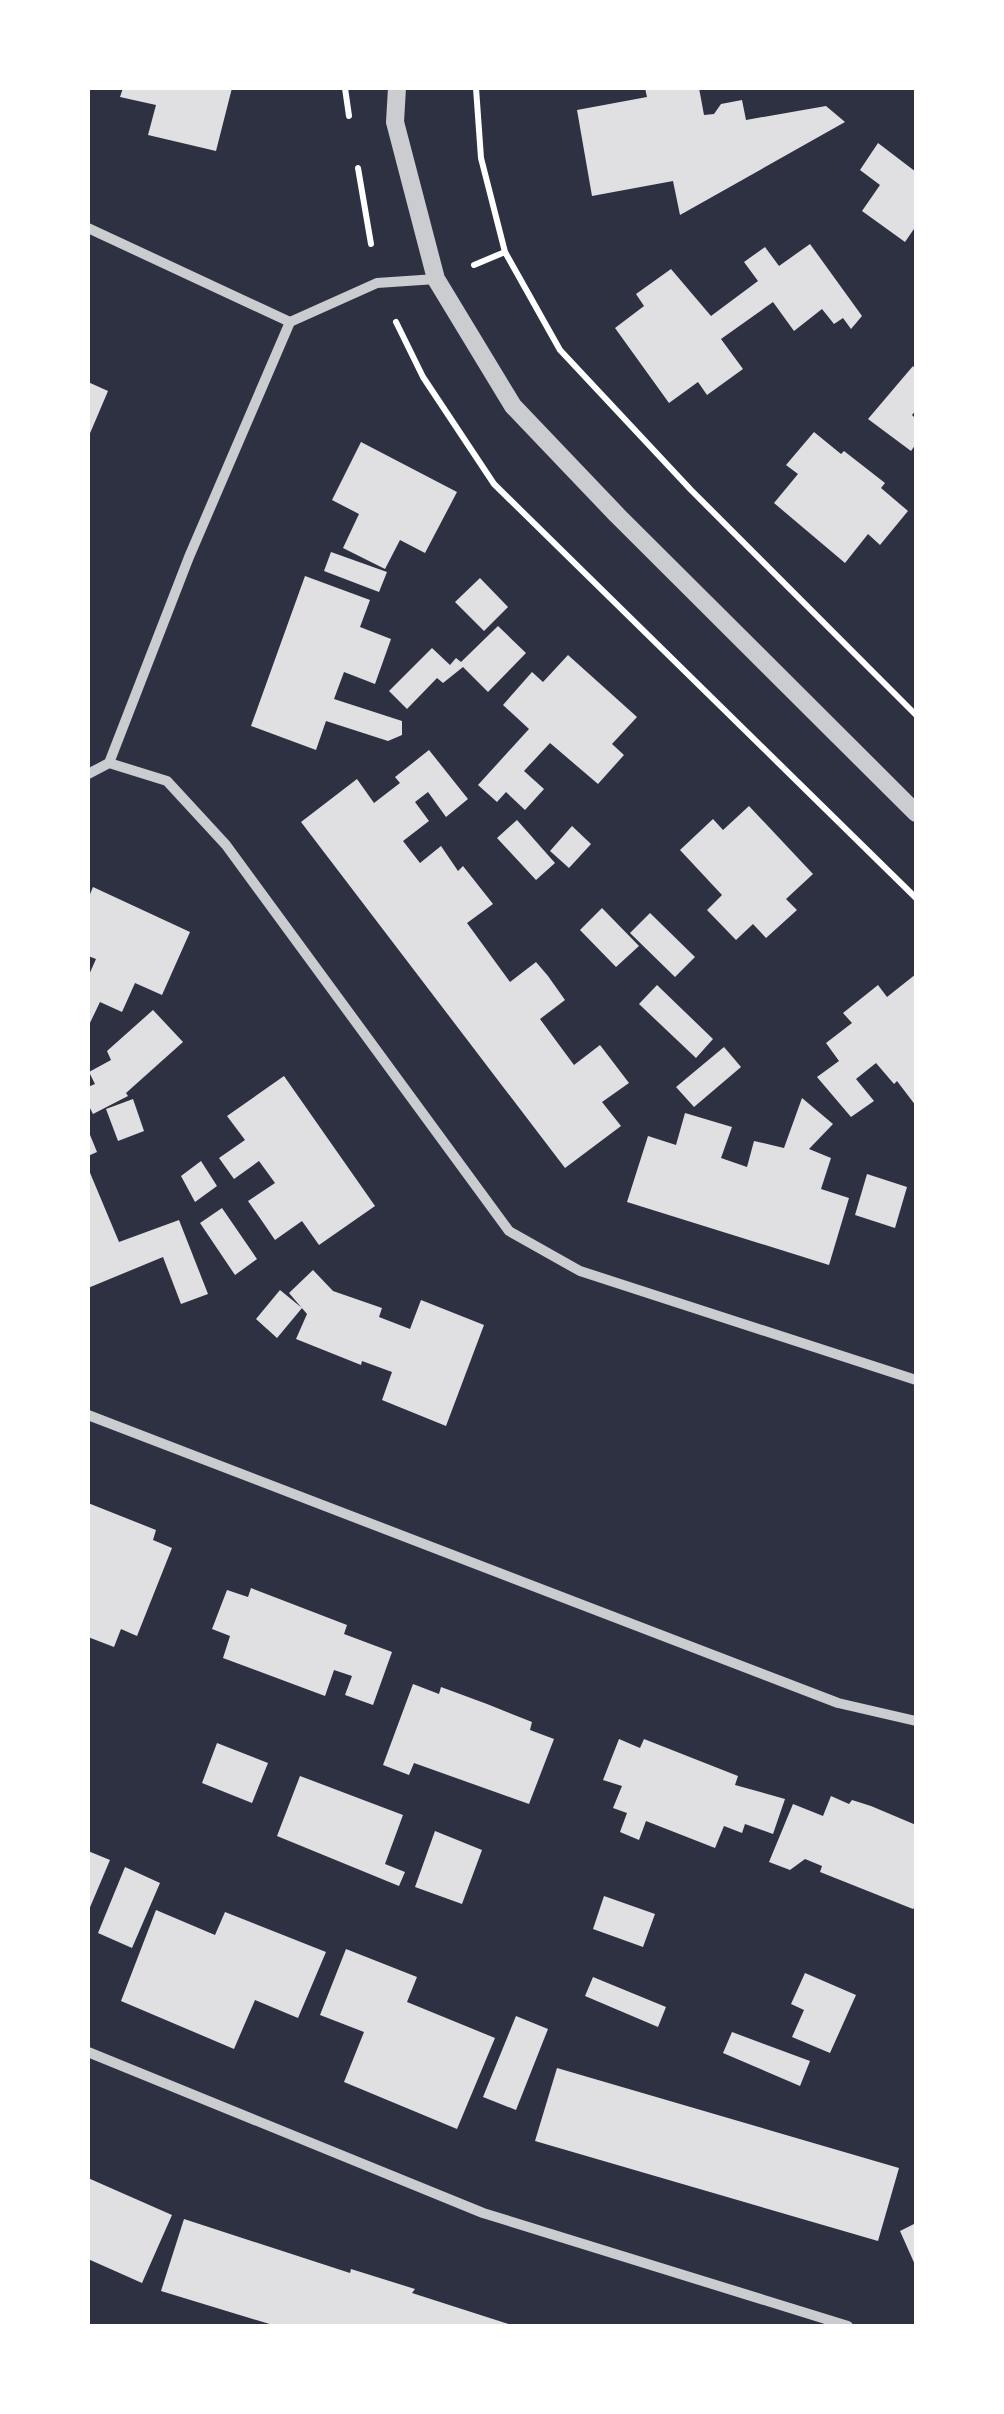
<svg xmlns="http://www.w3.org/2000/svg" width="1004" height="2414" viewBox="0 0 1004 2414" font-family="Quicksand,sans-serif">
<rect width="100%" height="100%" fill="#2d3142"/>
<path fill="#e0e0e3" d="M123 88H232L216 151 148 135 156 105 120 97Z
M645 88H699L704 115 714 114 721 104 742 100 746 120 826 106 845 122 680 215 673 181 592 196 577 110 647 97Z
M878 143 916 172V226L905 242 862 211 880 185 860 170Z
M810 244 862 316 851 329 843 318 834 324 822 309 794 331 773 302 721 339 743 369 707 395 698 382 669 403 615 328 644 306 636 294 671 269 711 316 758 281 744 262 765 247 779 266Z
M913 366 916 370V410L912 415 916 419V444L911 451 868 419Z
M88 382 108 391 88 438Z
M814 432 841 454 844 451 885 483 881 488 908 511 880 545 868 534 845 563 774 503 798 474 786 465Z
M361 442 457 492 425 553 400 540 385 569 343 548 359 514 332 500Z
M331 552 387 572 379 592 324 571Z
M305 576 370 600 360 627 391 639 375 684 344 672 334 699 402 721V735L388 741 326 721 316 750 251 726Z
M480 578 508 607 484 631 455 602Z
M498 626 526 653 488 692 463 667 443 683 437 678 407 709 389 691 432 648 450 665 456 658 461 662Z
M568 655 637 717 612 744 624 755 598 784 550 743 524 771 544 789 525 810 506 792 497 802 478 785 529 729 503 705 532 672 543 682Z
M429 750 468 799 446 817 428 792 415 802 429 821 403 841 420 863 441 846 458 871 463 866 493 904 467 923 510 982 536 962 548 976 565 1000 540 1019 574 1065 600 1045 629 1083 602 1102 621 1126 565 1168 301 822 357 779 374 803 400 783 395 777Z
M749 806 813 874 786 899 797 910 766 938 753 924 736 940 707 910 722 895 680 850 713 819 723 830Z
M517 820 555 863 536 880 497 838Z
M572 826 591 844 569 868 550 851Z
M93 887 190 932 162 995 135 983 122 1012 100 1002 88 1027V977L96 959 88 956V899Z
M602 908 639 946 616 967 580 930Z
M650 913 695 957 675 977 630 933Z
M916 974V1106L897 1081 894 1084 876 1063 856 1079 874 1101 851 1117 817 1077 839 1061 826 1043 852 1023 843 1013 878 985 887 997Z
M657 985 713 1039 696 1058 639 1004Z
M153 1010 183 1042 126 1093 128 1096 93 1114 88 1104V1087L95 1084 89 1072 111 1060 107 1051Z
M724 1047 741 1067 694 1107 676 1087Z
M284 1076 375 1206 319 1245 302 1221 275 1240 262 1221 248 1201 275 1183 259 1161 234 1179 219 1158 245 1140 227 1116Z
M802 1098 833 1124 809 1149 831 1158 821 1189 849 1198 829 1265 627 1202 648 1136 676 1145 685 1113 732 1127 721 1158 747 1167 754 1141 784 1148Z
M133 1099 144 1131 118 1141 106 1109Z
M88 1130 97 1152 88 1156Z
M201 1161 217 1186 195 1202 181 1176Z
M88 1168 119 1242 179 1220 208 1294 181 1304 163 1257 88 1288Z
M867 1174 907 1187 895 1228 855 1215Z
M222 1208 257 1259 235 1275 200 1223Z
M313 1270 333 1291 382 1308 379 1317 410 1329 421 1300 484 1325 446 1426 382 1400 392 1372 362 1361 361 1365 296 1339 307 1314 289 1293Z
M280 1290 302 1308 277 1338 256 1319Z
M88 1503 156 1530 153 1540 172 1548 137 1636 121 1629 114 1647 88 1637Z
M251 1588 347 1625 344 1634 392 1652 373 1705 345 1695 352 1676 334 1670 325 1696 223 1658 230 1636 212 1629 227 1590 248 1597Z
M413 1684 439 1694 441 1687 487 1704 532 1722 530 1730 554 1739 529 1804 414 1763 409 1775 383 1765Z
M619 1739 640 1748 644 1739 738 1776 735 1785 785 1799 773 1834 745 1824 742 1833 724 1826 715 1848 646 1821 639 1840 620 1832 627 1813 613 1808 622 1786 603 1780Z
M217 1743 268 1763 252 1803 202 1783Z
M300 1776 403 1815 385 1864 405 1872 399 1886 277 1836Z
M831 1796 849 1804 852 1800 871 1806 916 1825V1906L913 1909 820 1872 822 1866 805 1859 790 1870 769 1862 793 1804 823 1816Z
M435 1831 482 1850 462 1904 415 1887Z
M88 1851 110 1860 88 1912Z
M125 1867 160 1883 132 1948 98 1933Z
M604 1896 655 1914 643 1947 593 1929Z
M156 1910 215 1935 225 1912 326 1952 298 2018 255 2000 234 2049 121 2001Z
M346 1949 417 1977 407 2002 495 2038 457 2129 344 2082 364 2032 320 2015Z
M805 1973 856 1995 830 2053 792 2037 804 2010 791 2004Z
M593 1977 666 2007 658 2027 585 1996Z
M516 2016 548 2029 516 2110 483 2097Z
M732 2032 810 2061 800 2086 723 2053Z
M557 2068 899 2168 878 2241 535 2141Z
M88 2178 172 2215 142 2283 88 2259Z
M184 2219 350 2273 351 2269 415 2289 412 2293 515 2326H276L161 2291Z
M916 2223V2267L900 2231Z"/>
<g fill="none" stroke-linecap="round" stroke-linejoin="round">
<path stroke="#fff" stroke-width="6" d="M345 88 349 116
M476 88 481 158 505 252 560 350 691 490 916 715
M358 168 371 244
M474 265 505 252
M396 322 423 377 494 484 916 898"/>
<path stroke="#caccd0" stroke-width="10" d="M88 228 290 322
M109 763 167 781 226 845 509 1231 580 1271 916 1380
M88 774 109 763 189 557 290 322 377 283 436 279
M88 1415 838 1703 916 1721
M88 2052 483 2213 848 2326"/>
<path stroke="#caccd0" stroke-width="18" d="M397 88 395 122 436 279 513 406 617 515 916 813"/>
</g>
<rect width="1004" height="2414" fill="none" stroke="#ffffff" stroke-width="180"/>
</svg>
